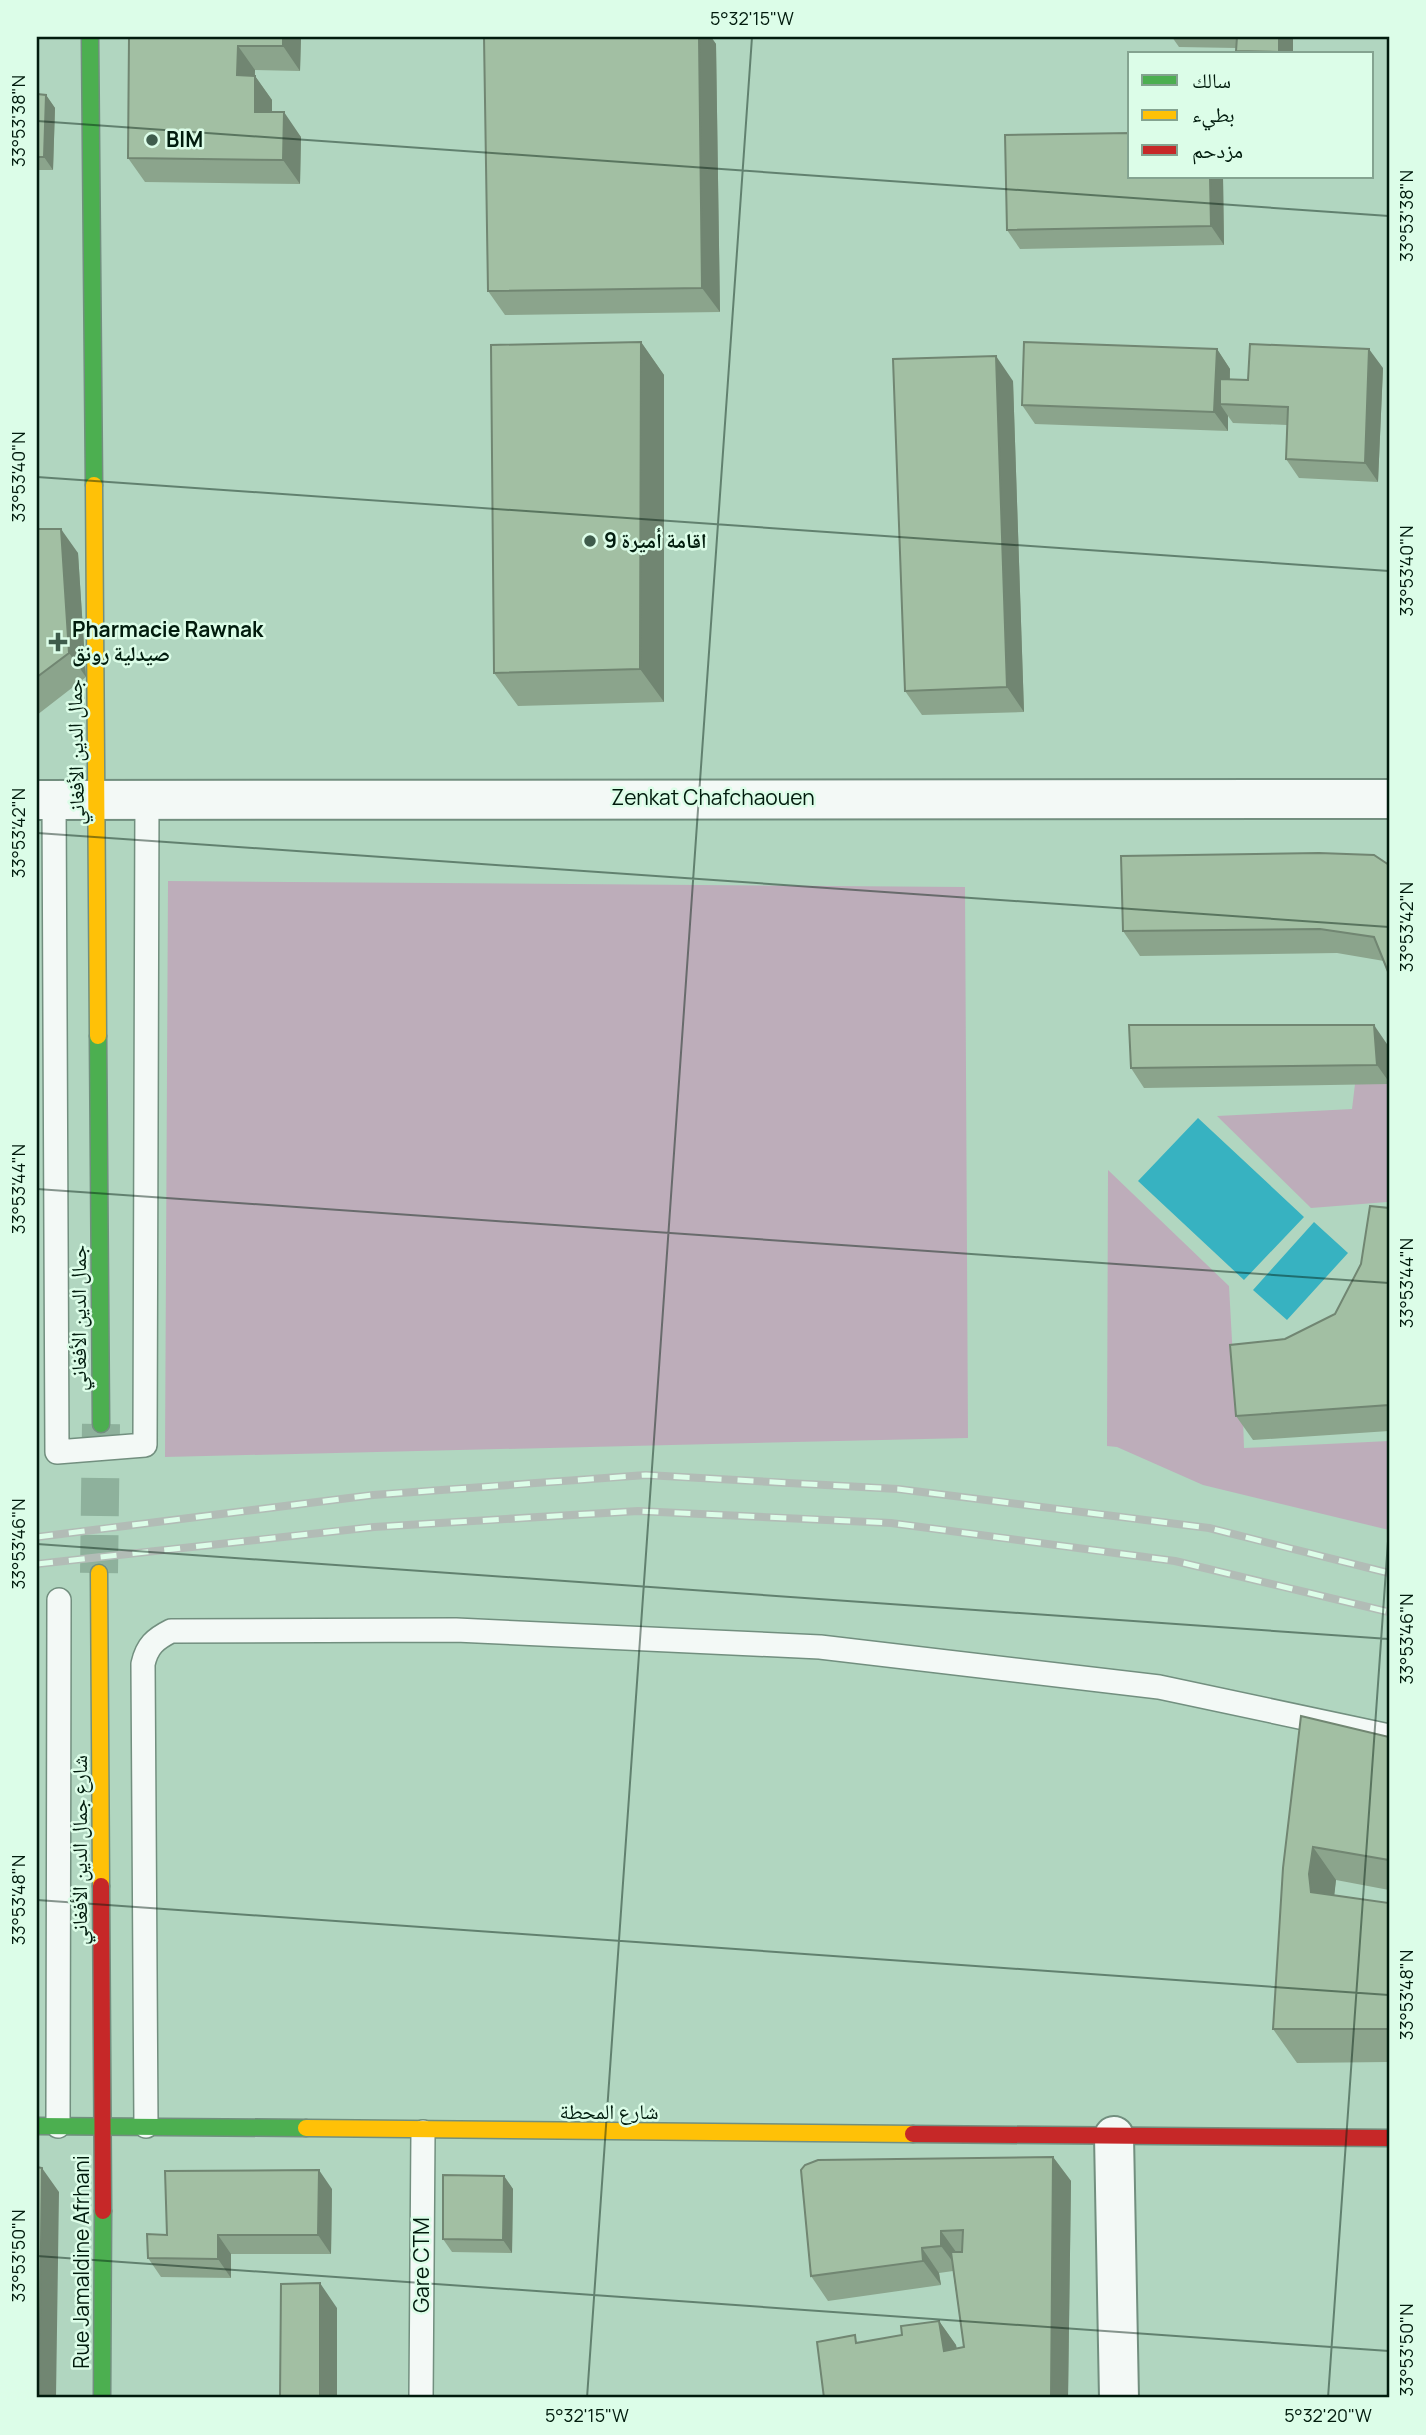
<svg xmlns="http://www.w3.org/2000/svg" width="1426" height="2435" viewBox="0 0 1426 2435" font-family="Manrope,'Noto Naskh Arabic',sans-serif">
<rect width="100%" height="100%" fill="#b1d6c0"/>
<path fill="#bdadba" d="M168 881 965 887 968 1438 165 1457Z
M1355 1084H1389L1387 1202 1311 1208 1217 1116 1352 1109Z
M1108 1170 1229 1286 1233 1359H1241L1244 1448 1389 1441V1530L1203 1485 1117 1447 1107 1446Z"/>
<path fill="#37b2c1" d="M1198 1118 1304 1217 1244 1280 1138 1181Z
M1314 1222 1348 1253 1287 1320 1253 1290Z"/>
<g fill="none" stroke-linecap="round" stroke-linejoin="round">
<path stroke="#8eb19c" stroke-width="38" stroke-dasharray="38 19" stroke-linecap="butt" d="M99 1573 101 1424"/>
<defs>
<path id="lane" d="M54 800 57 1452 145 1445 147 798
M58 2126 59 1600
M146 2126 143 1664C147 1646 155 1639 171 1631L456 1630 820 1647 1159 1687 1389 1736
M421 2398 423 2132"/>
<path id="street" d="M37 800 1389 799
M1114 2136 1119 2398"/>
<path id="fast" d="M90 37 94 485
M98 1036 101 1424
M37 2126 306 2128
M102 2398 103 2211"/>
<path id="slow" d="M94 485 98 1036
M99 1573 101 1886
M306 2128 913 2134"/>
<path id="jam" d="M101 1886 103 2211
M913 2134 1389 2138"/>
</defs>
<use href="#lane" stroke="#728f7f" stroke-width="26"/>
<use href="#street" stroke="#728f7f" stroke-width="42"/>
<use href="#fast" stroke="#728f7f" stroke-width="19"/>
<use href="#slow" stroke="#728f7f" stroke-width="19"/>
<use href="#jam" stroke="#728f7f" stroke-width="19"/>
<use href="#lane" stroke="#f3f9f6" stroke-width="23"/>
<use href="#street" stroke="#f3f9f6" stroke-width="38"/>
<use href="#fast" stroke="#4caf50" stroke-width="16"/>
<use href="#slow" stroke="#ffc107" stroke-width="16"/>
<use href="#jam" stroke="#c62828" stroke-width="16"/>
<defs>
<path id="rail" d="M37 1537 373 1495 646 1475 898 1489 1209 1528 1389 1573
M37 1564 374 1527 638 1511 891 1523 1175 1561 1389 1612"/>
</defs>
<use href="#rail" stroke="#b2bcb6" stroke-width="8"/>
<use href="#rail" stroke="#dcfde8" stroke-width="5" stroke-dasharray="16" stroke-linecap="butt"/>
</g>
<path fill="#8ba48c" d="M129 37H301L300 71 255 70V76L272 100V112L301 137 300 184 145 182 128 158Z
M484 37H711L716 44 720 312 505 315 488 291Z
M1172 37H1293V54H1239L1236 51V48L1179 47Z
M37 94 46 95 55 108 53 170H37Z
M1223 177 1224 245 1020 249 1007 230Z
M641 342 664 375V702L518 706 494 673Z
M1217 349 1230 369V379L1248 380 1383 368 1378 482 1299 478 1286 459 1287 425 1233 423 1228 416V431L1035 424 1022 405Z
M1013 381 1024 712 922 715 905 691Z
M37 529 78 553 86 677 37 715Z
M1389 865 1384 961 1337 953 1140 956 1123 931Z
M1387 1044 1389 1084 1144 1088 1131 1068Z
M1389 1208V1431L1253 1440 1236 1416 1285 1339 1335 1314Z
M1389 1737V1890L1336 1880 1334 1895 1389 1903V2062L1297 2063 1273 2029 1283 1868Z
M1053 2157 1071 2181 1068 2398 860 2342 902 2335 939 2321 956 2345 957 2349 964 2347 953 2271 939 2273 941 2285 828 2301 811 2276Z
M504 2176 513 2189 512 2253 452 2252 443 2239Z
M332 2189 331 2254H231V2278L161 2277 148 2258 167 2235Z"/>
<path fill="#718672" d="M283 37H301L300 71 283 46Z
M699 37H711L716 44 720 312 702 288Z
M1279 37H1293V54H1281L1279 52Z
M238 46 255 70 254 100 237 75Z
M255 76 272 100V137L255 112Z
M46 95 55 108 53 170 44 157Z
M284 112 301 137 300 184 283 160Z
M1210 177H1223L1224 245 1211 226Z
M641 342 664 375V702L640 669Z
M1217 349 1230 369 1229 404H1220L1228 416V431L1214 412Z
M1369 349 1383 368 1378 482 1365 463Z
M996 356 1013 381 1024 712 1007 687Z
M61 529 78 553 86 677 69 653Z
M1374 1025 1387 1044 1389 1082 1377 1065Z
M1313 1847 1336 1880 1333 1907 1311 1892 1309 1874Z
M1053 2157 1071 2181 1068 2398H1051Z
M42 2168 59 2192 56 2398H39Z
M319 2170 332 2189 331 2254 318 2235Z
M504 2176 513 2189 512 2253 503 2240Z
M941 2231 959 2256V2270L941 2246Z
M218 2235 231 2254V2278L218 2259Z
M922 2248 939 2273 941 2285 923 2261Z
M320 2283 337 2308V2398H320Z
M939 2321 956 2345 961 2376 944 2351Z"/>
<path fill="#a2bfa3" stroke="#718672" stroke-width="2" d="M129 37H283V46H238L237 75 255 76V112H284L283 160 128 158Z
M484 37H699L702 288 488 291Z
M1237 37H1279V52L1236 51Z
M37 94 46 95 44 157H37Z
M1130 133V177H1210L1211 226 1007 230 1005 135Z
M641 342 640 669 494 673 491 345Z
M1024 342 1217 349 1214 412 1022 405Z
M1250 344 1369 349 1365 463 1286 459 1288 407 1220 404V379L1248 380Z
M996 356 1007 687 905 691 893 359Z
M37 529H61L69 653 37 677Z
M1319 853 1374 855 1389 865V974L1374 937 1320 929 1123 931 1121 856Z
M1129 1025H1374L1377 1065 1131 1068Z
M1370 1206 1389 1208V1405L1236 1416 1230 1345 1285 1339 1335 1314 1361 1264Z
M1301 1716 1389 1737V1860L1313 1847 1309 1874 1311 1892 1389 1903V2029H1273L1283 1868Z
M1053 2157 1051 2398H824L817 2342 855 2335 856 2343 902 2335 901 2326 939 2321 944 2351 964 2347 951 2252H962L963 2230 941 2231V2246L922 2248 923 2261 811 2276 801 2170 805 2165 818 2160Z
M37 2167 42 2168 39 2398H37Z
M319 2170 318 2235H218V2259L148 2258 147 2234 167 2235 165 2171Z
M443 2175 504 2176 503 2240 443 2239Z
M320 2283V2398H280L281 2284Z"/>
<path fill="none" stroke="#011b0d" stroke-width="2" stroke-opacity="0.45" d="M37 121 1389 216M37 477 1389 571M37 833 1389 927M37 1189 1389 1283M37 1544 1389 1639M37 1900 1389 1995M37 2256 1389 2351M587 2398 752 37M1328 2398 1389 1527"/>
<g fill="#3f5c4c" stroke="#dcfde8" stroke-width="2.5">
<circle cx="152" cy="140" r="7"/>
<circle cx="590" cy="541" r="7"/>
<path d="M54.5 631.5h7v7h7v7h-7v7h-7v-7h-7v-7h7z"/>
</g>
<g text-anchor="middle" stroke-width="5" stroke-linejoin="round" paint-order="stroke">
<g font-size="21" font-weight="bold" fill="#011b0d" stroke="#dcfde8" text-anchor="start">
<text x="166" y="147">BIM</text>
<text x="604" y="548">اقامة أميرة 9</text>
<text x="72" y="637">Pharmacie Rawnak<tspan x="72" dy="24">صيدلية رونق</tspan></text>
</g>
<g font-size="21" fill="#011b0d" stroke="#dcfde8">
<text transform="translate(76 752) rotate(-91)" y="7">جمال الدين الأفغاني</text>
<text x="713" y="805">Zenkat Chafchaouen</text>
<text transform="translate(79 1318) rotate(-90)" y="7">جمال الدين الأفغاني</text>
<text transform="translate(80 1850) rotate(-90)" y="7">شارع جمال الدين الأفغاني</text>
<text x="609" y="2119">شارع المحطة</text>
<text transform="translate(82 2262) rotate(-90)" y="7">Rue Jamaldine Afrhani</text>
<text transform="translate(422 2265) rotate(-90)" y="7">Gare CTM</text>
</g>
</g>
<rect width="1426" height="2435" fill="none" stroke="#dcfde8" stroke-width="77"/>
<rect x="1128" y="52" width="245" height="126" fill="#dcfde8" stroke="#84a390" stroke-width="2"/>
<rect x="1142" y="75" width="35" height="10" fill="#4caf50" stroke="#84a390" stroke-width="2"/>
<text x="1192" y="88" font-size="21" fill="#011b0d">سالك</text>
<rect x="1142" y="110" width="35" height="10" fill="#ffc107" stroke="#84a390" stroke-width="2"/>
<text x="1192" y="122" font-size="21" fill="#011b0d">بطيء</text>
<rect x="1142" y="145" width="35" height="10" fill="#c62828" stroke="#84a390" stroke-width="2"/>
<text x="1192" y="158" font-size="21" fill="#011b0d">مزدحم</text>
<rect x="38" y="38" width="1350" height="2358" fill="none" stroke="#011b0d" stroke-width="2.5"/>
<g font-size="18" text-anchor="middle" fill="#011b0d">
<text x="752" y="25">5°32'15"W</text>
<text transform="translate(19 121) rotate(-90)" y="6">33°53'38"N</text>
<text transform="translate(1407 216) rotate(-90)" y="6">33°53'38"N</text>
<text transform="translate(19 477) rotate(-90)" y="6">33°53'40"N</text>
<text transform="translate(1407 571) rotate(-90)" y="6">33°53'40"N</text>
<text transform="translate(19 833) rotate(-90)" y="6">33°53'42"N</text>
<text transform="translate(1407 927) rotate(-90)" y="6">33°53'42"N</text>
<text transform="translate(19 1189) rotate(-90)" y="6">33°53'44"N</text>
<text transform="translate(1407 1283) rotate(-90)" y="6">33°53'44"N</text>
<text transform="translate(19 1544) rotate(-90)" y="6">33°53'46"N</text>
<text transform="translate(1407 1639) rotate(-90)" y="6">33°53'46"N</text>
<text transform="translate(19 1900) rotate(-90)" y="6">33°53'48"N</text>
<text transform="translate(1407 1995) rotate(-90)" y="6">33°53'48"N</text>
<text transform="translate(19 2256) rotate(-90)" y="6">33°53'50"N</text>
<text transform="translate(1407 2350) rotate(-90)" y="6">33°53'50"N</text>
<text x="587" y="2422">5°32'15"W</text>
<text x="1328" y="2422">5°32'20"W</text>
</g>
</svg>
